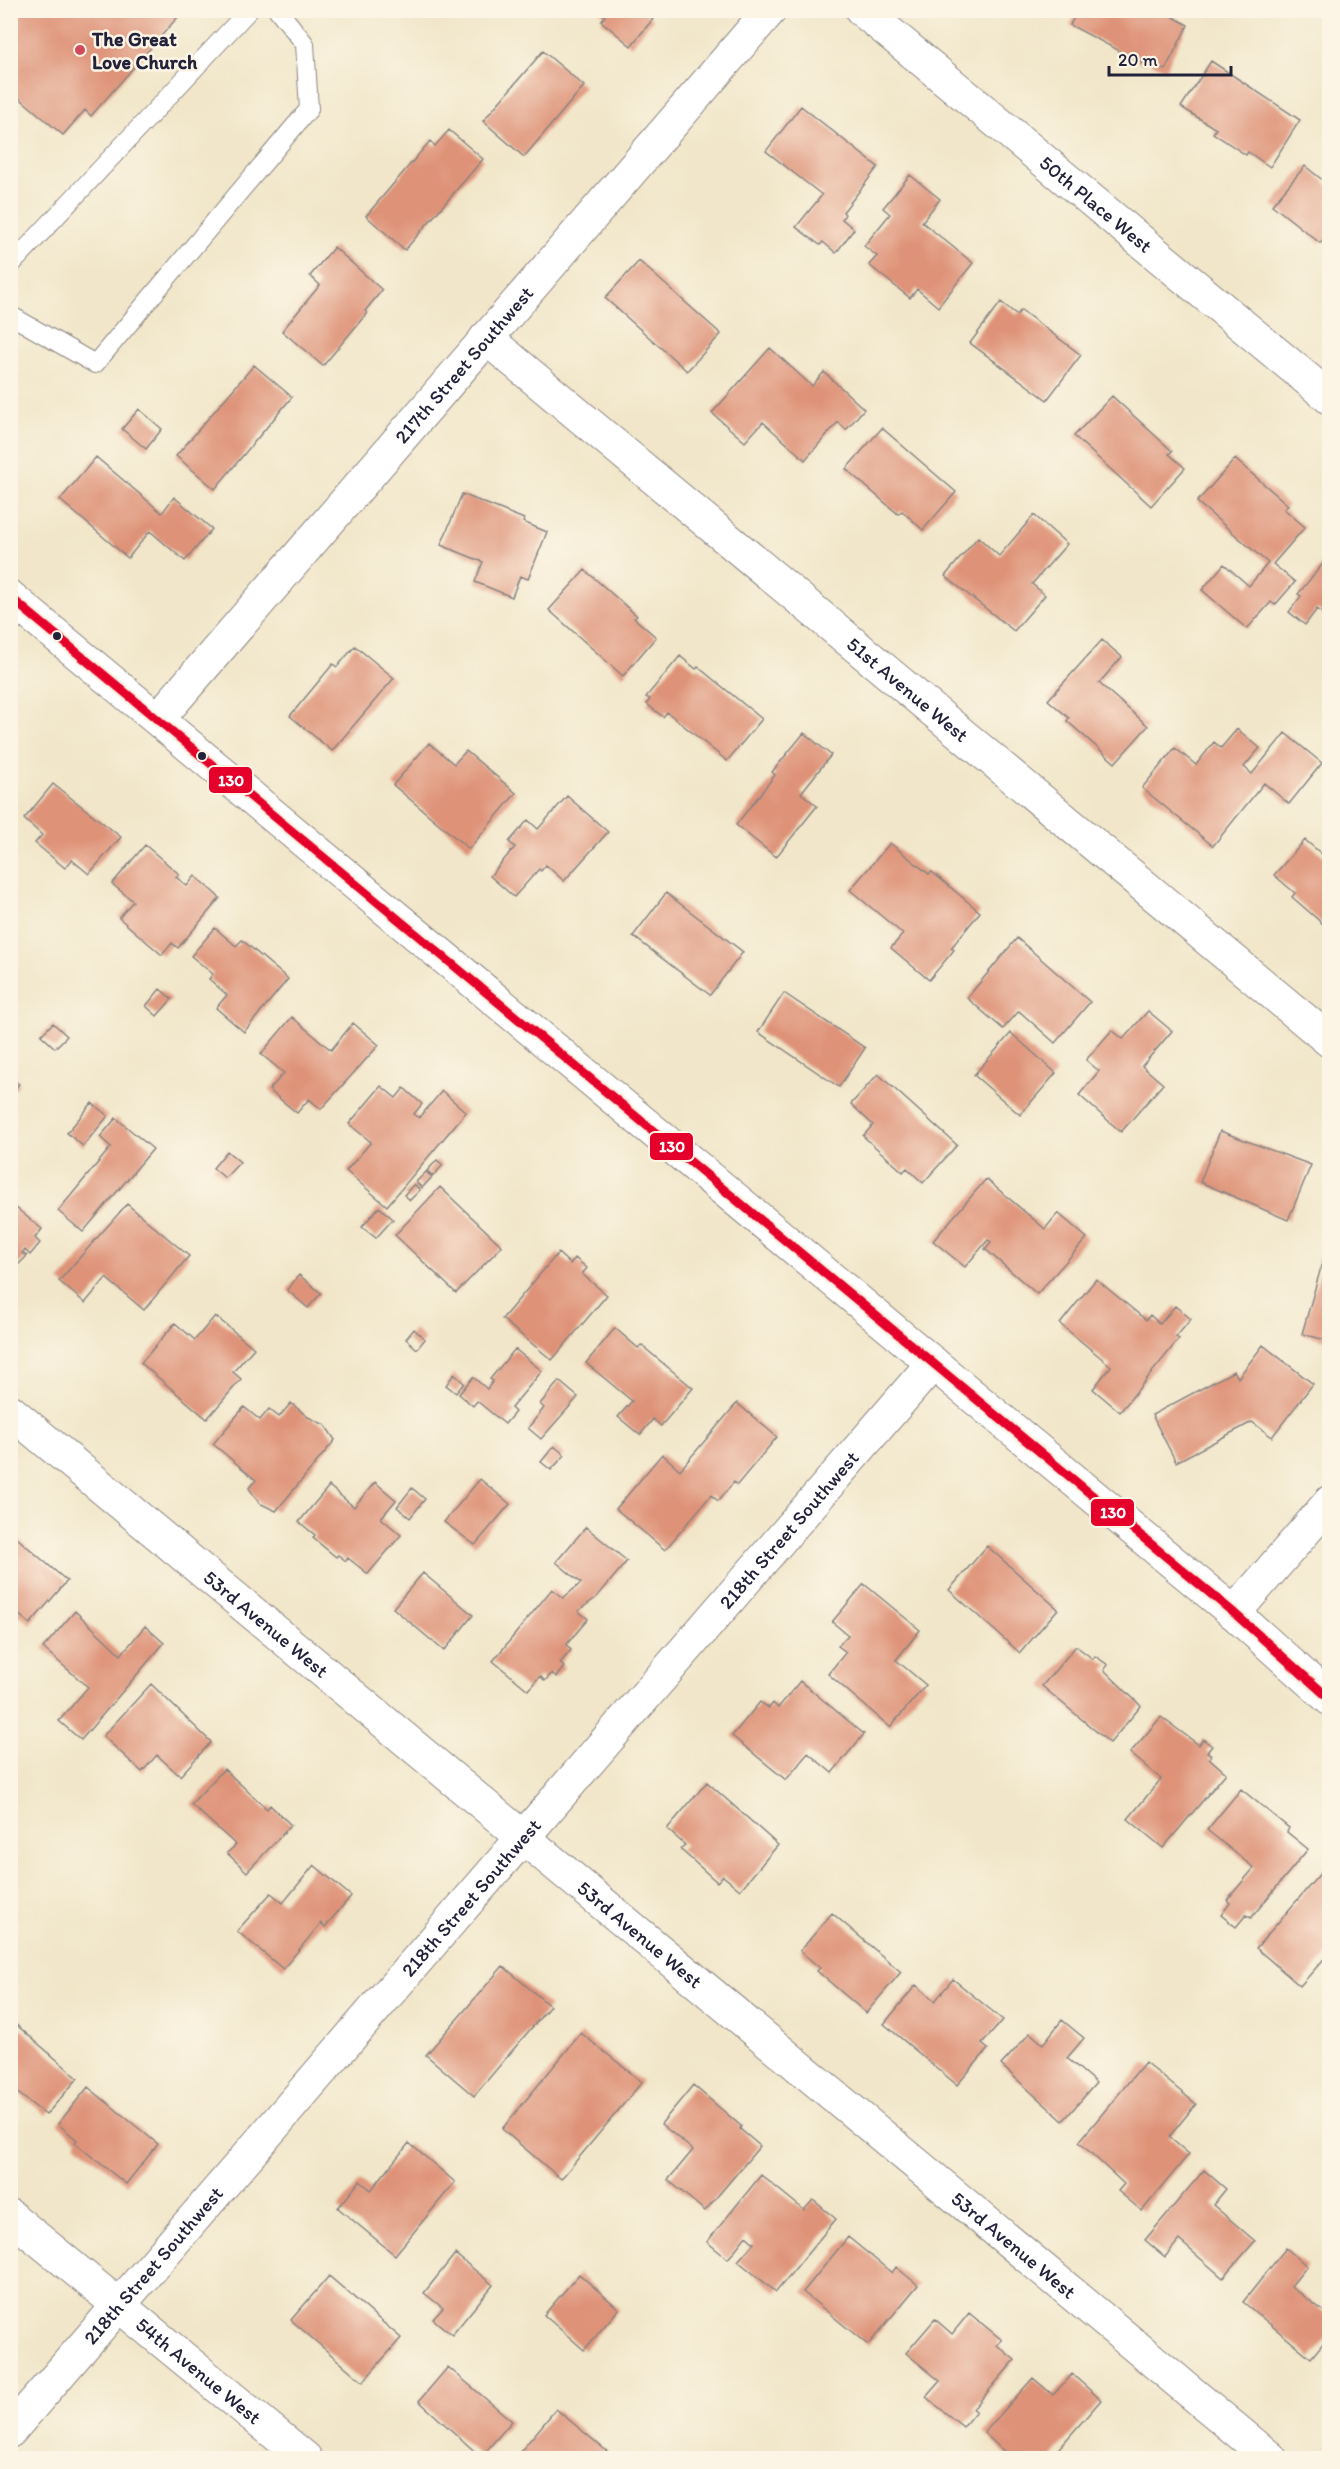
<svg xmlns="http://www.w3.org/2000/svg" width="1340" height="2469" viewBox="0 0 1340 2469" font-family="Itim,sans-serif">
<rect width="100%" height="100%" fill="#fcf5e5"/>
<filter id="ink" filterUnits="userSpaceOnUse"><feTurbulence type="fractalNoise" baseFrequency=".0167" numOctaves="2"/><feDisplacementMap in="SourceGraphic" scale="12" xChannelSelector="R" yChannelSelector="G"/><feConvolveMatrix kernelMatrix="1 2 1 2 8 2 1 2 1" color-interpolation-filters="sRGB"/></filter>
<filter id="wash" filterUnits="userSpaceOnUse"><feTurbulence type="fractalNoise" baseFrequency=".008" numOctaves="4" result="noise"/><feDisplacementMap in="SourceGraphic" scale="24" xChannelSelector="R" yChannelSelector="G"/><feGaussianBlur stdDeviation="1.35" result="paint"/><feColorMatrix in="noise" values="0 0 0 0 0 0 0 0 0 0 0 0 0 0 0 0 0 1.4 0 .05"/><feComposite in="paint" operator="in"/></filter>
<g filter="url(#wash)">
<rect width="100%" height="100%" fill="#f1e6c9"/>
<g id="blocks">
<path fill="#de9378" d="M10 10H184L91 116 85 110 63 135 10 90Z
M598 10H642L653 19 631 46 601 21 605 16Z
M1078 10H1161L1188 25 1165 70 1146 60 1144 64 1070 25Z
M543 51 584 86 524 157 483 121Z
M1211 61 1300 120 1270 167 1248 152 1246 155 1213 133 1216 129 1181 107Z
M801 106 878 167 843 212 845 214 842 219 854 229 836 253 823 242 820 245 796 227 822 195 766 151Z
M449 130 483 159 405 250 366 216 430 141 435 146Z
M1305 166 1330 186V245L1323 240 1320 243 1272 205Z
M910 175 940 199 922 222 973 263 938 307 917 289 910 298 869 265 877 256 864 246 890 214 883 208Z
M334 247 382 290 365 311 367 313 323 366 282 331 320 285 310 276Z
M639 261 721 334 687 371 605 298Z
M1001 302 1017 315 1021 310 1081 355 1047 400 970 343Z
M770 348 812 386 824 372 864 409 846 430 838 422 805 460 763 422 745 442 712 413Z
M254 365 292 397 215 489 176 456Z
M1112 396 1172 451 1169 454 1185 468 1151 506 1074 436Z
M139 409 162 429 146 449 122 429Z
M882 428 956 492 923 530 902 511 898 514 846 469Z
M96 457 162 513 174 497 212 529 185 561 150 531 128 558 60 500Z
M1235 459 1288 505 1284 509 1305 527 1273 564 1295 582 1275 605 1271 602 1247 629 1202 590 1224 564 1249 586 1268 563 1197 502Z
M462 494 524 519 523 522 547 532 528 579 520 576 512 597 475 582 483 562 441 545Z
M1034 515 1067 544 1032 584 1045 595 1014 631 945 576 978 537 999 556Z
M1330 555V619L1317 609 1305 625 1289 612 1301 596 1298 594Z
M585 570 637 616 634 618 656 637 623 676 549 610Z
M1102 640 1122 657 1099 683 1148 726 1115 763 1067 721 1069 718 1048 700Z
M355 646 394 678 332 751 290 716 333 664 337 667Z
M680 656 696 669 698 667 762 719 727 761 667 712 663 717 647 704 650 699 646 697Z
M1237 729 1260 748 1244 767 1252 774 1285 733 1322 763 1289 804 1264 783 1213 846 1142 788 1175 748 1196 765 1214 742 1221 748Z
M804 733 831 755 801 793 817 806 776 857 736 825 775 775 772 772Z
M429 743 454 764 466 751 516 793 469 849 393 785Z
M53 784 121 837 89 874 72 860 65 868 35 843 42 835 24 819Z
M567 796 608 832 564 881 546 865 541 871 539 869 514 897 490 876 515 847 509 842 528 820 538 829Z
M1305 840 1330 861V930L1292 897 1295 893 1274 875Z
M890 843 929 874 932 872 980 912 951 948 954 950 929 980 891 948 903 934 850 890Z
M145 845 179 874 176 877 187 886 195 876 220 898 178 948 172 943 162 955 119 918 133 901 112 884Z
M666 893 743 952 710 995 633 936Z
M215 928 236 946 242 940 288 979 244 1032 216 1008 227 995 209 979 213 974 191 956Z
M1017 938 1090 1002 1055 1043 1019 1011 1003 1029 967 998Z
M160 989 172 999 157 1016 146 1006Z
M784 993 865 1048 839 1087 758 1032Z
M1148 1011 1172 1031 1142 1066 1163 1084 1121 1132 1079 1095 1099 1071 1086 1060 1112 1030 1123 1039Z
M292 1017 331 1050 353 1023 379 1045 321 1109 309 1099 297 1113 269 1090 284 1073 261 1054Z
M53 1023 67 1036 55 1048 41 1035Z
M1011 1033 1056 1073 1020 1115 974 1075Z
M878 1074 957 1145 923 1183 907 1168 903 1172 863 1136 873 1125 851 1104Z
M10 1077 19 1084 10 1094Z
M381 1086 396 1098 404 1088 422 1104 414 1114 419 1118 442 1091 466 1112 387 1206 346 1171 371 1142 349 1124Z
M92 1103 108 1116 83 1146 67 1133Z
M116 1118 153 1149 83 1232 58 1211 111 1147 100 1137Z
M1220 1131 1311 1165 1288 1220 1200 1182Z
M227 1151 240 1162 225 1178 213 1168Z
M437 1160 443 1165 433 1176 427 1171Z
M426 1172 432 1177 422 1188 416 1182Z
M986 1179 1045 1229 1058 1213 1087 1238 1037 1294 985 1249 991 1242 988 1240 965 1267 933 1241Z
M414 1184 420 1190 410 1200 404 1195Z
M440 1187 502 1246 456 1293 395 1235Z
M10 1203 42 1229 35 1238 40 1243 30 1255 25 1250 22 1253 27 1256 19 1264 15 1261 13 1264 10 1262Z
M127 1204 189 1256 144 1310 106 1278 85 1303 59 1281Z
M379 1207 393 1219 376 1238 362 1227Z
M1330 1236V1341L1302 1334Z
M558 1253 570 1264 575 1258 587 1268 582 1274 607 1295 552 1360 502 1319Z
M299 1275 321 1293 308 1308 287 1290Z
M1096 1279 1146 1320 1150 1315 1160 1324 1175 1306 1191 1319 1176 1337 1179 1339 1120 1412 1093 1389 1111 1366 1060 1324Z
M215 1316 254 1348 233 1372 241 1379 207 1419 141 1363 175 1323 195 1340Z
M615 1328 638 1348 641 1345 693 1388 661 1426 653 1419 640 1435 618 1417 632 1401 586 1363Z
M414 1329 425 1339 417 1349 406 1339Z
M1263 1345 1313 1384 1272 1437 1252 1422 1176 1462 1152 1415 1234 1371 1238 1378Z
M515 1349 542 1371 511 1408 515 1412 505 1424 477 1401 473 1406 459 1394 473 1377 487 1389 493 1381 490 1379Z
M454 1374 464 1383 456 1393 446 1385Z
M559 1381 578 1397 541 1439 528 1428 544 1408 540 1404Z
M291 1403 308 1417 325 1425 335 1440 276 1511 259 1503 249 1488 256 1480 213 1444 244 1407 260 1420 269 1409 279 1417Z
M737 1403 777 1437 737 1485 734 1482 718 1501 711 1495 665 1550 616 1509 662 1454 680 1470Z
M554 1446 565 1455 551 1470 541 1462Z
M480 1479 510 1504 475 1545 444 1522Z
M375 1482 396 1500 381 1518 401 1535 368 1574 348 1558 346 1561 338 1555 336 1557 313 1538 315 1535 299 1522 329 1486 354 1507Z
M412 1488 425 1499 410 1518 397 1507Z
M586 1527 627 1561 597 1597 578 1611 588 1619 566 1645 571 1650 560 1663 564 1667 556 1677 552 1673 545 1681 540 1676 528 1690 493 1661 552 1589 563 1598 581 1583 556 1562Z
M10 1532 67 1581 30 1624 10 1607Z
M987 1546 1058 1609 1020 1653 949 1590Z
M423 1573 473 1615 444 1651 393 1608Z
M864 1584 920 1630 896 1660 926 1685 890 1727 828 1674 846 1652 838 1646 848 1635 832 1622Z
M75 1611 121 1655 145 1626 164 1643 81 1740 59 1721 88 1687 43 1648Z
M1076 1646 1093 1659 1095 1656 1108 1665 1104 1670 1141 1706 1110 1743 1042 1686Z
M800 1681 864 1734 832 1773 808 1753 786 1780 732 1736 760 1702 769 1708 773 1703 778 1708Z
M151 1684 211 1742 180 1776 157 1755 142 1772 103 1736Z
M1161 1717 1199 1745 1203 1739 1212 1746 1207 1752 1211 1755 1209 1758 1226 1773 1163 1848 1128 1819 1161 1779 1130 1753Z
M224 1769 267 1809 270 1805 291 1825 247 1872 227 1853 236 1845 191 1804Z
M707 1782 778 1845 740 1890 723 1876 717 1882 680 1849 685 1845 667 1829Z
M1241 1789 1289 1828 1287 1832 1308 1849 1251 1918 1246 1915 1236 1927 1221 1915 1230 1903 1227 1900 1254 1868 1207 1830Z
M314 1865 351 1896 325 1927 321 1923 283 1969 237 1931 271 1893 283 1903Z
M1324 1869 1330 1873V1952L1300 1986 1256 1948Z
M832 1913 901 1972 866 2013 817 1971 820 1968 800 1951Z
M503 1966 550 2006 474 2096 426 2055Z
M953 1979 1003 2020 982 2044 988 2049 957 2085 884 2024 916 1985 935 2001Z
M1062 2020 1084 2038 1067 2058 1096 2083 1063 2121 1001 2065 1030 2033 1043 2044Z
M13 2022 78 2078 46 2115 10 2087V2025Z
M581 2033 642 2082 561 2179 502 2129Z
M1145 2062 1196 2104 1169 2137 1189 2154 1142 2211 1118 2191 1124 2184 1079 2142Z
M693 2085 741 2126 740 2129 760 2146 705 2211 668 2180 693 2150 661 2124Z
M88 2087 158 2144 126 2184 75 2143 77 2140 58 2124Z
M409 2143 455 2182 395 2255 338 2208 360 2181 371 2190Z
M1204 2170 1226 2189 1213 2205 1255 2241 1223 2278 1179 2240 1165 2257 1145 2240Z
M761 2175 804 2210 813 2200 836 2219 776 2292 738 2261 754 2243 746 2236 728 2259 707 2242Z
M848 2237 892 2273 896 2267 918 2285 868 2345 803 2292Z
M1286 2248 1307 2266 1291 2286 1330 2316V2335L1311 2358 1243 2302Z
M455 2254 493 2285 452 2335 433 2319 443 2308 424 2293Z
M579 2274 619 2309 584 2350 544 2315Z
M329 2276 401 2338 363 2382 291 2320Z
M969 2313 1002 2340 997 2345 1015 2360 973 2409 976 2411 963 2427 926 2397 940 2381 906 2353 935 2319 952 2334Z
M448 2367 512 2421 481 2457 419 2401Z
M1072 2374 1101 2400 1053 2455 1055 2458H1011L984 2433 1033 2378 1053 2395Z
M556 2409 615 2458H515Z"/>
</g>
</g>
<g filter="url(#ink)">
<use href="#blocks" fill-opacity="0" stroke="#8a8482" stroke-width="1.5"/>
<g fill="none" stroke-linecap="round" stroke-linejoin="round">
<defs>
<path id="lane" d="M10 266 249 10
M10 315 95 364 309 109 305 44 278 10"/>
<g id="street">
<path id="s1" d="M862 10 1330 398"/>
<path id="s2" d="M486 338 1330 1041"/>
<path id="s3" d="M10 1411 1270 2458"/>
<path d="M1234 1613 1330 1502"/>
<path id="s4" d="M10 2216 305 2458"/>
<path id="s5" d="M10 2431 933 1363"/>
</g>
<g id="secondary">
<path d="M10 597 1234 1613 1330 1699"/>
<path id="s6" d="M158 719 770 10"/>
</g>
</defs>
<use href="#lane" stroke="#8a8482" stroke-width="20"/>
<use href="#street" stroke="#8a8482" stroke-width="35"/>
<use href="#secondary" stroke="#8a8482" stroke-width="35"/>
<use href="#lane" stroke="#fff" stroke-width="18"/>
<use href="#street" stroke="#fff" stroke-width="33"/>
<use href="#secondary" stroke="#fff" stroke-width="33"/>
<defs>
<path id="bus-1" d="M10 597 1234 1613 1330 1699"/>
</defs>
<use href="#bus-1" stroke="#fcf5e5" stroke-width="14"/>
<use href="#bus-1" stroke="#e4002b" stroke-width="9"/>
</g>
</g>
<circle fill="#d1495b" stroke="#fcf5e5" stroke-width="2" cx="80" cy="50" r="6"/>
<g fill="#22223b" stroke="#fcf5e5" stroke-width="2">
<circle cx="57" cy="636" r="5"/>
<circle cx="202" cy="756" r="5"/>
</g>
<g text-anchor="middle" stroke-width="5" stroke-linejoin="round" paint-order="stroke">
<g font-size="20" font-weight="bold" fill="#22223b" stroke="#fcf5e5" text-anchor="start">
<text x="92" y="46">The Great<tspan x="92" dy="23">Love Church</tspan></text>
</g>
<g font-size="20" fill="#22223b" stroke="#fcf5e5">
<text dy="7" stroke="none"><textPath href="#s1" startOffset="304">50th Place West</textPath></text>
<text dy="7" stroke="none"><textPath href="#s6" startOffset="468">217th Street Southwest</textPath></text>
<text dy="7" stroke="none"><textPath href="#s2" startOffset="549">51st Avenue West</textPath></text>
<text dy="7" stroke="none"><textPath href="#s5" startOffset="1191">218th Street Southwest</textPath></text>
<text dy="7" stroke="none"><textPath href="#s3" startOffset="333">53rd Avenue West</textPath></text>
<text dy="7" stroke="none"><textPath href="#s5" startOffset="705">218th Street Southwest</textPath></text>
<text dy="7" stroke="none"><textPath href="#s3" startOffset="819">53rd Avenue West</textPath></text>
<text dy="7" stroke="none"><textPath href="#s3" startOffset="1305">53rd Avenue West</textPath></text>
<text dy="7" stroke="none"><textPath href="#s5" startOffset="219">218th Street Southwest</textPath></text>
<text dy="7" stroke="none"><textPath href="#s4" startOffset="244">54th Avenue West</textPath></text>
</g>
</g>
<g stroke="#fcf5e5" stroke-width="2">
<rect x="208" y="766" width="45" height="28" rx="6" fill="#e4002b"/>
<rect x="649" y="1132" width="45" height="29" rx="6" fill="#e4002b"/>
<rect x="1090" y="1498" width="45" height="29" rx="6" fill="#e4002b"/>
</g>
<g font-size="16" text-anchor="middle" font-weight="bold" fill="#fff">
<text x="231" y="786">130</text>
<text x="672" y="1152">130</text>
<text x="1113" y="1518">130</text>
</g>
<rect width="1340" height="2469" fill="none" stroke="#fcf5e5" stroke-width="36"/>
<path d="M1109 66v9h122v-9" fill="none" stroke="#22223b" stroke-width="3"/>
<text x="1118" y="66" font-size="18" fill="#22223b" stroke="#fcf5e5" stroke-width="4.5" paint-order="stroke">20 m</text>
</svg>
